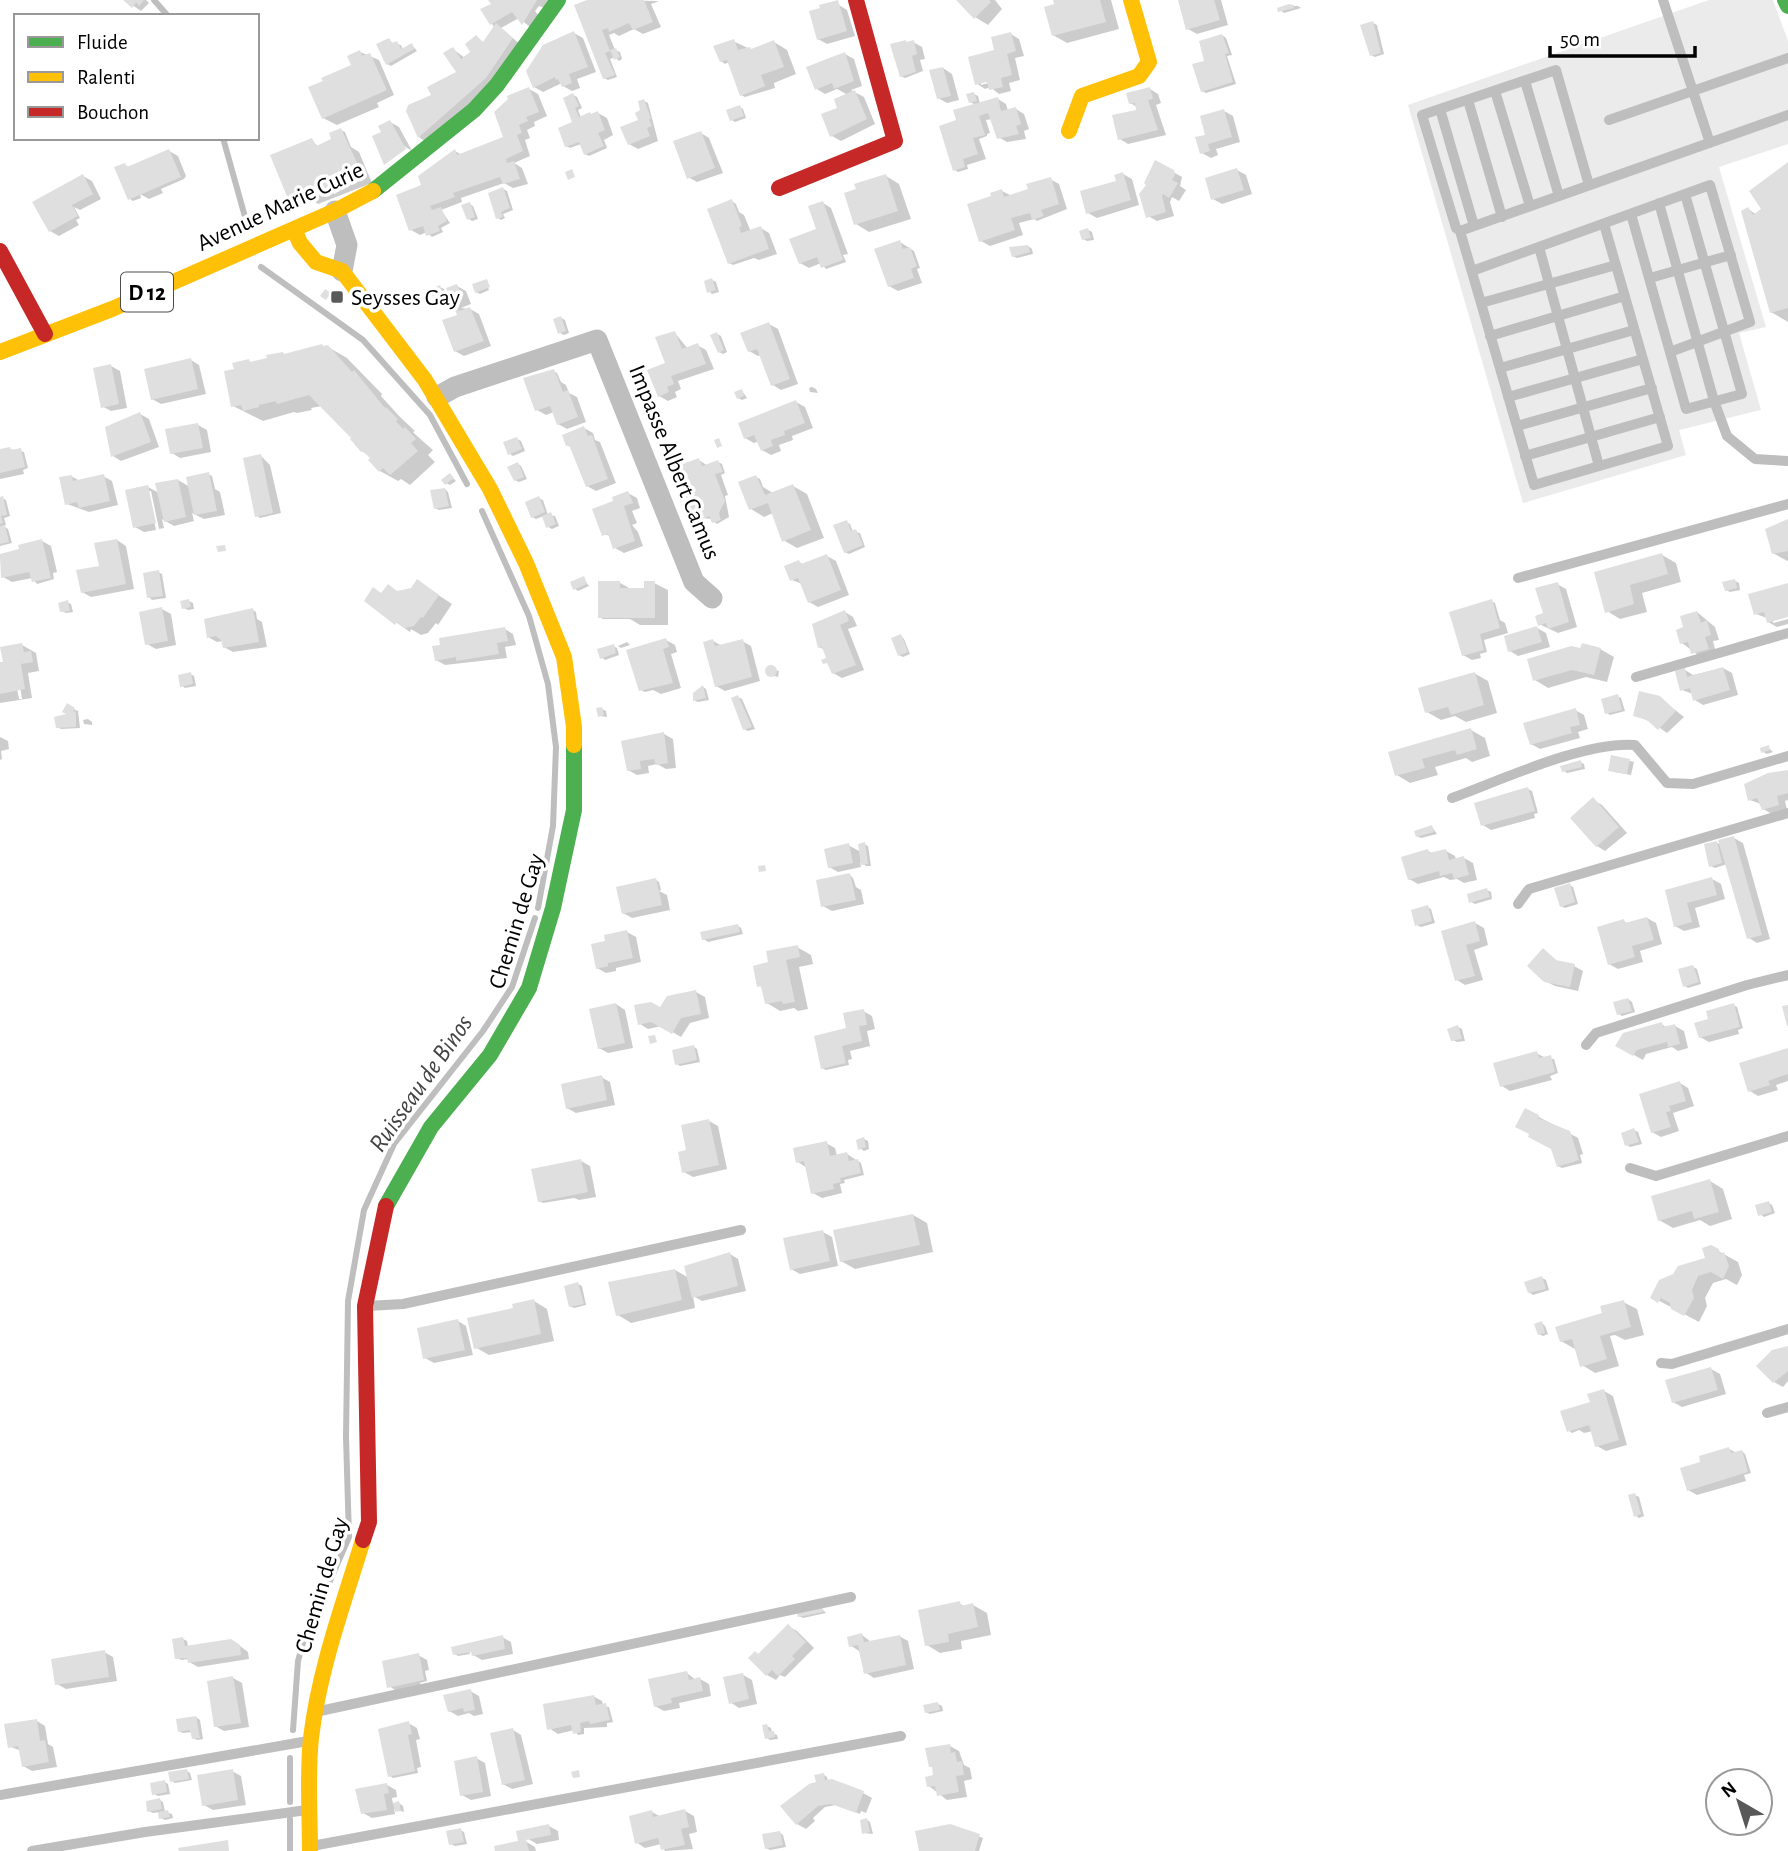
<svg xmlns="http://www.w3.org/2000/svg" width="1788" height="1851" viewBox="0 0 1788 1851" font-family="'Alegreya Sans',sans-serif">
<rect width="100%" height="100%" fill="#fff"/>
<path fill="#ebebeb" d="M1709 0H1773L1788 41V144L1719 167 1766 327 1739 333 1761 410 1679 430 1686 455 1523 503 1408 105Z"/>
<path fill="#0003" fill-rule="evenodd" d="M125 0H146L149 3 141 11Z
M490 0H548L544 8 539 6 535 11 539 16 531 28 519 18 501 28 521 45 495 83 428 143 420 138 408 111 409 106 434 96 430 88 459 73 446 54 453 49 465 58 472 52 468 45 477 37 486 45 496 30 483 10 493 5Z
M590 0 659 1 651 4 661 27 643 34 634 29 619 36 614 33 609 35 615 50 620 52 622 59 619 61 615 57 610 59 617 77 608 80 604 78Z
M959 0H995L1002 9 988 25 975 17Z
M1055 0H1111L1119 29 1067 43 1053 35Z
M1179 0H1221L1228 25 1197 34 1188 29Z
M839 5 847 10 855 36 827 44 818 39Z
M1289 6H1298L1301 8 1284 13 1280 10Z
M1373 23 1377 25 1384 54 1375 57 1371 55Z
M574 33 583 38 596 72 577 79 580 88 572 91 563 86 562 83 543 92 534 87Z
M1011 34 1019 39 1024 56 1015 58 1020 80 1009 83 1011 91 999 94 990 87 985 89 976 83ZM981 81H996L981 85Z
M1222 35 1226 38 1232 55 1227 56 1236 84 1206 93 1202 91 1206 62Z
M389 40 394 44 401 45 403 50 412 45 417 51 391 66 387 64Z
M733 41 752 50 774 42 787 50 796 74 774 83 775 88 745 97 741 95 729 62 725 64 721 61Z
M913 42 922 47 925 59 920 60 923 71 905 78 901 76Z
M360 52 379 60 394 95 377 103 379 107 337 125 323 118 325 81 350 67Z
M845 54 854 59 862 86 851 90 864 97 875 124 841 141 832 136 840 108 848 95 837 89 825 94 817 89Z
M943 68 952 74 959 100 947 103 938 98Z
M529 89 538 94 547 116 534 122 535 126 527 130 530 138 525 140 530 156 514 163 522 168 528 184 513 188 504 183 461 198 462 202 441 210 450 223 441 228 443 232 432 237 427 232 420 235 411 230 424 186 455 151 462 155 506 138Z
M1150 89 1158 94 1161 103 1156 105 1166 135 1128 144 1120 139 1138 111 1137 107 1130 103Z
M974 94 978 96 980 104 998 99 1006 104 1008 111 1016 109 1024 114 1029 129 1024 131 1026 139 1007 142 998 137 992 119 986 120 990 133 987 134V136L979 139 986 159 967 165 968 169 958 172 955 170 958 122 976 105 970 102Z
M573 95 577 97 582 108 578 110 581 118 598 113 607 118 613 135 604 140 607 148 589 156 585 154 581 144 570 148 566 146 575 126Z
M644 101 648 103 658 141 638 149 629 144 642 120Z
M739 107 743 109 746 118 735 122 732 120Z
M1224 111 1233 116 1240 142 1216 149 1218 155 1211 158 1202 153 1207 136Z
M390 122 399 127 412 151 383 133Z
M341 130 345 132 351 147 359 152 372 183 318 204 314 201 304 206 290 198 312 140 318 147 333 140ZM317 154 337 193 334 194Z
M701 133 709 138 723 173 697 182 688 177Z
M169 151 178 156 186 176 184 179 161 189 163 193 149 199 140 194 141 198 133 201 130 199 125 165 130 168Z
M1155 162 1182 177 1180 186 1186 190 1179 201 1172 197 1170 202 1174 216 1157 221 1148 216 1149 184Z
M1788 164V322L1771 312 1748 209 1757 215 1764 210Z
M1237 170 1246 175 1252 194 1222 204 1213 199Z
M1123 174 1132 179 1139 205 1097 218 1088 213Z
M83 176 92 181 101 199 80 210 74 207 80 218 76 220 79 225 59 236 50 231Z
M886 176 899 184 911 219 869 232 856 224Z
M1050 179 1059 184 1067 209 1037 221 1034 219 1019 223 1023 235 990 246 981 241 993 197 1002 191 1012 196 1035 189Z
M503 189 507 191 513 210 503 214 505 218 501 220 497 217Z
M732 201 736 204 739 212 744 215 751 232 761 228 769 233 777 254 759 260 754 258 733 265 729 263Z
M823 203 831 208 848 254 843 255 846 262 826 269 821 263 809 268 800 263 818 230Z
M469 204 473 206 478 219 472 221 469 219Z
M1088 230 1092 232 1094 240 1087 241 1083 239Z
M900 242 914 251 920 268 917 269 922 283 898 291 889 286Z
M1028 246 1032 249 1033 254 1017 258 1013 256Z
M712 280 716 282 719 292 712 294 709 291Z
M486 281 489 290 480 294 476 292 474 285Z
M457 286 466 291 471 304 461 308 470 309 479 314 491 346 464 356 455 351 459 316 455 305 457 304 454 302Z
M440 287 444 289 449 304 441 307 437 304Z
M561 318 565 320 569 333 564 335 560 333Z
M769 324 778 329 798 384 781 390 773 385 761 355 758 356 749 351Z
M675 333 688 349 697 345 706 350 714 369 678 381 681 389 675 392 677 397 668 401 659 396Z
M717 334 721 336 727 352 723 354 719 352Z
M328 347 347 358 382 394 381 396 399 416 415 431 413 432 417 436 433 450 428 455 435 462 410 485 401 479 398 481 380 471 372 458 362 451 336 418 322 406 311 408 312 410 297 413 294 412 263 421 233 406 236 370 249 361 252 363Z
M191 360 199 365 206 394 161 404 152 399Z
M111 366 120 371 127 408 111 411 102 406Z
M553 371 557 373 561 382 566 385 569 393 577 397 586 422 567 429 558 424 554 412 546 415 537 410Z
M812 387 816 389 818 393 810 392 809 388Z
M742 391 747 398 742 400 738 398Z
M796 402 805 407 813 428 792 436 793 440 779 445 781 451 771 455 762 450 759 441 754 443 745 438Z
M140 414 149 419 159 447 121 461 113 456Z
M198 425 207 430 211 452 180 458 172 453Z
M584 428 593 433 595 440 600 442 616 483 596 491 587 486 572 448 567 445Z
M517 439 521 441 525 451 513 456 510 454Z
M10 449 24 452 28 468 23 470 24 474 0 479V451Z
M261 456 270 465 281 513 260 518 256 515Z
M699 460 708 466 718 462 722 464 725 473 721 475 728 495 725 496 729 517 717 524 711 519 702 518 693 512Z
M518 464 521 466 527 479 519 482 515 480Z
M208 474 212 476 215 489 220 492 225 515 204 519 192 513 194 521 174 526 162 519 164 528 159 529 151 491H148L156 530 144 532 135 527 148 487 159 493 178 480 190 487Z
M450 475 456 481 450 485 446 483Z
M71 476 80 481 103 476 112 481 118 505 89 512 67 504Z
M756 477 760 479 763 487 773 493 793 486 807 494 824 538 797 548 783 540 773 513 764 517 751 509Z
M445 489 448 492 452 508 439 510 435 508Z
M628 493 637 498 640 508 632 511 637 523 632 525 638 532 643 546 624 553 615 548 610 536 604 534 616 502Z
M2 498 6 500 10 516 4 518 6 525 3 526 8 529 12 543 0 546V499Z
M539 498 543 500 548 515 555 516 559 526 552 529 548 527 544 516 536 519 532 517Z
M1788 521V560L1787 561 1773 553Z
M846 522 850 524 853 532 860 533 865 547 849 554 845 552Z
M117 540 126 546 134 589 91 597 82 592Z
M42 541 51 546 57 572 53 573 54 579 37 584 32 578 12 582 3 577 0 556Z
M1662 555 1676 563 1681 582 1642 593 1647 612 1620 619 1607 611 1596 573Z
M827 556 836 561 849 595 818 607 809 602 802 584 792 580 799 562 804 565Z
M158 572 162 574 166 598 152 600 149 597Z
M583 578 589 586 578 591 575 589Z
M417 581 452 604 438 625 436 623 428 633 421 635 411 629 410 632 366 601 382 594 388 586 399 592 412 590Z
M1735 581 1739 583 1740 590 1730 592 1726 590Z
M620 583 633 590H646L654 583 668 590V625H640L630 619H603L599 617Z
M1557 584 1566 589 1577 627 1558 633 1539 624Z
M1788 585V615L1773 620V623L1788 619V624L1777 627 1768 622 1767 618 1756 614Z
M189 601 193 603 194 609 188 610 184 608Z
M1491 601 1495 603 1500 620 1505 623 1508 633 1484 640 1487 652 1480 654 1481 658 1472 660 1463 655Z
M67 602 71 604 73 612 66 613 62 611Z
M162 609 171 614 176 645 156 649 147 644Z
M253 610 256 612 257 619 262 622 267 647 233 652 224 647 223 641 217 642 208 637Z
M845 612 853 617 857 626 848 629 864 670 842 678 833 673 825 650 819 647Z
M1697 612 1715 627 1719 640 1713 641 1716 653 1702 658 1682 643 1685 629Z
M1537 628 1546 633 1550 647 1518 656 1510 651Z
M505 629 513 634 516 645 505 647 507 658 445 665 436 660Z
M901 636 904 639 910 654 903 657 899 655Z
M666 640 675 645 677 652 671 654 681 688 661 694 653 690 645 692 641 690Z
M713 641 722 646 742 641 751 646 760 681 725 691 716 686Z
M627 642 630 645 621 648 618 646Z
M22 645 36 653 39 671 28 673 32 698 0 703V664L4 663ZM14 673H18L22 699H19Z
M613 646 617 648 619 655 605 660 601 657Z
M1600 649 1614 657 1607 682 1586 677 1548 688 1535 680Z
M768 668 779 671 778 677 768 674Z
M1723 668 1732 673 1738 695 1703 705 1695 700 1693 694 1682 690 1685 670 1693 675Z
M1474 673 1488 681 1497 713 1466 722 1455 716 1441 720 1427 712Z
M190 674 194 676 196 686 185 688 181 685Z
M703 687 706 689 709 700 698 702 694 700Z
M1617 696 1621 698 1625 711 1610 715 1607 713Z
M738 697 742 699 755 729 748 731 744 729Z
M1660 698 1684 717 1667 733 1653 723 1635 715Z
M67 706 78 711 80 728 61 729 57 727 70 715Z
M602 709 606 711 607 717 600 716Z
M1575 710 1584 715 1588 729 1578 732 1580 738 1540 749 1531 744Z
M88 719 92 722V725L84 724 83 720Z
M1471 730 1485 738 1490 756 1472 762 1466 758 1435 767 1438 775 1410 783 1397 775 1390 753Z
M664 734 673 739 676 768 666 769 657 764 648 766 649 773 637 775 628 770Z
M0 737 8 741 9 749 1 751 2 759 0 760Z
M1768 747 1773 752 1767 754 1763 752Z
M1613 757 1634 762 1631 775 1614 772Z
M1580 762 1584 764 1585 769 1567 773 1564 771Z
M1788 771V800L1785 801 1787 810 1772 814 1763 809 1761 804 1750 800Z
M1528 789 1532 791 1538 813 1534 814 1535 818 1491 830 1483 825Z
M1593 800 1602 805 1627 833 1605 851 1597 846Z
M1432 827 1437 834 1421 838 1417 836Z
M1734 838 1743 843 1770 939 1757 943 1749 938 1727 864 1715 868 1711 866 1717 843 1722 845Z
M864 844 868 846 871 866H866L860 862 861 867 838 872 829 867 848 845 861 852Z
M1428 851 1433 854 1446 851 1455 856 1456 860 1464 858 1473 863 1477 880 1464 883 1457 879 1450 880 1444 877 1418 884 1409 879Z
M850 875 853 878 856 887 861 890 864 904 832 911 823 906Z
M1712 879 1721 884 1725 899 1695 908 1700 927 1684 931 1675 926 1667 891Z
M656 880 659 882 661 890 659 891 667 895 670 910 632 918 623 913Z
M1570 885 1573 887 1578 904 1565 908 1561 906Z
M1487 890 1491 892 1492 899 1475 904 1471 902Z
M1427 907 1431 909 1435 923 1421 927 1417 925Z
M1647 918 1656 923 1662 944 1640 951 1643 962 1618 969 1609 964 1624 921 1628 924Z
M1475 923 1484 928 1488 945 1474 950 1483 980 1465 985 1457 980 1443 932Z
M737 925 741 928 743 934 708 942 704 939Z
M627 932 636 937 641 962 616 968V971L606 973 597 968 607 943Z
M797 947 811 955 813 964 799 967 808 1009 798 1011 794 1008 780 1011 767 1003 763 988 759 985 770 963Z
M1543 950 1560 963 1574 966 1583 971 1578 991 1555 986 1545 981Z
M1693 967 1697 969 1701 984 1688 988 1685 986Z
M696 992 705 997 709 1018 690 1023 681 1037 662 1026 648 1029 640 1024 661 1009Z
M1628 999 1632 1002 1635 1012 1622 1016 1619 1014Z
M616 1004 625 1010 633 1048 608 1053 599 1048Z
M1733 1005 1737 1007 1743 1028 1738 1030 1739 1034 1709 1042 1700 1037 1710 1020Z
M863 1011 872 1016 875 1029 867 1031 870 1046 850 1051 852 1059 848 1060 849 1065 826 1070 822 1068Z
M1661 1024 1668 1028 1675 1026 1684 1031 1688 1048 1678 1051 1672 1047 1646 1054 1643 1060 1618 1046Z
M1458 1027 1462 1029 1465 1041 1457 1042 1453 1040Z
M694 1047 697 1049 700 1062 680 1066 677 1064Z
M1788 1050V1081L1776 1085 1778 1090 1758 1096 1750 1091Z
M1536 1053 1546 1058 1554 1059 1558 1073 1550 1076 1552 1080 1510 1091 1502 1086Z
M601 1077 610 1082 615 1105 576 1113 567 1108Z
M1680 1083 1688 1088 1694 1106 1673 1113 1679 1131 1661 1137 1652 1132Z
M1526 1110 1578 1138 1583 1154 1580 1155 1582 1163 1562 1168 1558 1166 1553 1148Z
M709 1121 718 1126 727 1169 693 1177 684 1172 689 1152Z
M1634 1130 1638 1132 1642 1144 1630 1147 1627 1145Z
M864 1139 868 1141 869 1149 864 1151 860 1148Z
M826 1143 835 1148 837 1156 847 1154 861 1163 864 1175 844 1180 845 1183 840 1184 842 1193 822 1198 813 1193 807 1168 798 1162Z
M581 1161 590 1166 596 1197 579 1200 574 1198 543 1203 539 1201Z
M1710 1181 1723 1189 1732 1219 1710 1226 1700 1220 1673 1228 1659 1220Z
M1769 1203 1772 1205 1775 1213 1764 1217 1760 1214Z
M913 1215 927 1223 933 1252 855 1269 841 1261Z
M823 1232 832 1237 838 1266 800 1274 791 1269Z
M1711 1247 1738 1262 1742 1275 1737 1285 1726 1279 1713 1283 1705 1298 1707 1306 1699 1322 1652 1297 1708 1259Z
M730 1254 738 1259 746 1291 702 1301 693 1296 695 1308 631 1323 618 1315 675 1270 689 1278Z
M1542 1278 1546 1280 1549 1290 1533 1295 1529 1292Z
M578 1284 582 1286 586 1305 574 1308 570 1306Z
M534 1301 547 1309 554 1341 489 1355 475 1347 515 1310Z
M1623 1302 1637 1309 1644 1335 1625 1340 1615 1335 1610 1336 1619 1366 1595 1373 1582 1365 1575 1349 1561 1341Z
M458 1321 466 1326 473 1355 434 1363 425 1358Z
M1542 1323 1545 1326 1548 1334 1543 1336 1539 1334Z
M1788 1348V1381L1783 1387 1774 1382Z
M1711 1369 1720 1374 1726 1394 1682 1407 1673 1402Z
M1604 1391 1613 1396 1627 1445 1606 1451 1597 1446 1593 1431 1584 1433 1579 1430 1572 1433 1568 1430Z
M1729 1449 1737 1453 1742 1451 1745 1454 1751 1473 1744 1475 1746 1481 1697 1495 1688 1490 1702 1464Z
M1635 1495 1639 1497 1644 1516 1639 1518 1636 1516Z
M959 1603 965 1607 973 1605 987 1613 991 1635 961 1641 962 1649 940 1653 927 1645Z
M822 1609 826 1613 803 1618 799 1616Z
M788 1626 797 1631 814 1648 785 1677 780 1675 776 1680 767 1675 750 1658 759 1655Z
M862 1635 871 1642 899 1636 908 1641 914 1669 874 1678 865 1672 859 1651 850 1645Z
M502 1637 511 1642 513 1654 482 1660 473 1655Z
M183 1639 187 1641 188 1647 240 1646 248 1652 249 1659 198 1667 189 1662V1659L181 1660 177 1658Z
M468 1646 470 1654 458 1656 455 1654Z
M104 1652 113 1657 117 1681 66 1689 57 1684Z
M418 1655 427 1660 429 1670 425 1671 427 1681 420 1683 421 1686 398 1692 389 1686Z
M687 1673 696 1680 700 1679 709 1684 711 1696 679 1703 680 1708 664 1711 655 1706Z
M743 1675 752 1680 757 1704 739 1708 730 1702Z
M233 1678 242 1683 249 1727 224 1731 215 1726Z
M470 1691 479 1696 483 1714 474 1716 469 1713 458 1716 449 1711Z
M593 1696 602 1701 603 1706 609 1707 613 1722 607 1723V1727L584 1728V1734L578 1735 574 1730 558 1734 549 1728Z
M938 1704 942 1706 943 1711 930 1714 926 1712Z
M196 1717 200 1720 203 1739 197 1740 193 1738 192 1732 183 1733 179 1731Z
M37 1721 45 1726 48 1744 53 1747 57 1767 32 1771 23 1766 21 1751 9 1746Z
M408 1723 417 1728 420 1739 416 1740 421 1767 417 1768 418 1773 393 1778 390 1776Z
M767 1726 771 1728 772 1733 777 1735 778 1739 770 1740 767 1738Z
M513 1730 521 1735 533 1784 512 1789 503 1784Z
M950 1746 959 1751 964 1765 970 1768 972 1779 964 1781 967 1797 947 1800 929 1786 935 1777 934 1768 930 1766Z
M476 1758 485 1763 491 1796 471 1800 462 1795Z
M187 1771 190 1773 192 1780 175 1783 172 1781Z
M232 1771 241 1776 246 1805 213 1810 204 1805Z
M824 1775 827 1777 828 1782 863 1793 872 1798 866 1813 861 1811 860 1814 836 1805 825 1807 813 1818 815 1821 806 1829 797 1824 815 1784Z
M165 1782 168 1784 170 1794 158 1796 154 1794Z
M387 1785 396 1790 397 1797 392 1798 393 1804 399 1803 403 1806 404 1812 394 1809 395 1814 372 1818 363 1813Z
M160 1800 163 1802 165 1812 172 1814 173 1818 165 1820 161 1818 160 1812 153 1813 149 1811Z
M685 1811 694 1816 697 1832 689 1834 693 1849 665 1851 661 1844 645 1848 636 1842 652 1812 661 1817Z
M866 1819 870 1822 873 1834 864 1833Z
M549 1826 558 1831 559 1840 537 1844 525 1837V1841L535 1847 536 1851H497L496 1847 520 1842 518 1832Z
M950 1826 983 1838 979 1851H921Z
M460 1830 464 1832 467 1844 455 1846 451 1844Z
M780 1833 783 1835 786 1847 770 1850 766 1848Z"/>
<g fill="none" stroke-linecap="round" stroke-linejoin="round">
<path stroke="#bebebe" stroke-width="6" d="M154 0 168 16
M223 138 247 224
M261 267 363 340 430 415 467 484
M482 511 529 616 548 684 556 747 553 826 538 908
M293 1730 298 1661 303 1643 349 1537 346 1437 348 1301 364 1210 394 1144 483 1031 512 987 535 918
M290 1758V1802
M290 1851V1819"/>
</g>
<path fill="#dfdfdf" d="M123 0H144L139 6 136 2 132 8Z
M488 0H537L522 25 512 12 490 25 480 9 491 4Z
M587 0H644L653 22 633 30 629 23 609 32 608 28 602 30 610 51 605 53 615 75 603 79 574 5Z
M838 0 847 31 817 40 809 11 820 8 819 5Z
M956 0H989L991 2 974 19Z
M1053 0H1100L1106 22 1052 36 1044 7 1054 4Z
M1178 0H1214L1220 20 1186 30Z
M1289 4 1294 5V8L1278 12 1277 8Z
M1373 21 1381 53 1370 56 1360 25Z
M496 23 513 38 486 78 418 138 406 111 408 105 431 95 427 87 456 72 443 53 453 47 461 59 470 52 465 44 476 35 483 42Z
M574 31 588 67 569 74 572 83 562 87 558 79 556 80 555 77 533 88 526 71 543 45Z
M1011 32 1016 51 1007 54 1012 75 1001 78 1003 87 989 90 987 82 975 85 968 57 994 50 991 37Z
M1222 34 1229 53 1225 54 1233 82 1201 92 1192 64 1204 61 1199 41Z
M389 38 392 43 397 41 401 49 412 43 414 49 386 65 376 44Z
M734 39 738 50 750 47 751 49 774 40 784 67 761 75 765 86 740 96 727 60 720 62 713 46Z
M906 40V42L914 40 917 54 912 56 916 72 900 77 890 44Z
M616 48 620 57 614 60 610 50Z
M360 50 362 56 370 53 387 90 322 119 308 87 323 81 321 78 351 65 347 56Z
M845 52 854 81 834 89 832 83 815 90 806 67Z
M943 67 951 96 937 99 929 70Z
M529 87 539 112 526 117 528 121 519 125 522 133 517 135 523 151 506 159 507 163 514 161 520 179 503 184 500 177 453 193 455 197 430 206 432 210 441 207 447 221 438 226 440 231 426 236 423 226 409 231 396 195 421 185 418 176 455 149 457 155 503 137 494 112 508 99 507 96Z
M1150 87 1153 99 1148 100 1158 130 1118 140 1112 115 1136 110 1135 103 1129 104 1126 93Z
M855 90 867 119 830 137 821 114 837 108 834 99Z
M974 92 977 101 969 103 966 94Z
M573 93 579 106 575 108 579 117 590 112 591 114 598 111 605 130 598 133 604 146 584 155 579 142 565 147 558 128 572 122 563 98Z
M998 97 1001 111 1016 107 1021 124 1016 126 1019 134 997 139 988 113 979 116 985 135 973 138 978 154 963 159 965 167 953 171 939 126 956 120 953 110Z
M644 99 651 119H649L652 126 647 128 650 136 628 145 620 127 638 120 635 113 640 110 638 101Z
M740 105 744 116 730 121 726 110Z
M1224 109 1232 137 1208 144 1210 151 1200 154 1195 137 1205 135 1200 116Z
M390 120 406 149 384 165 372 136 381 132 378 126Z
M341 128 364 178 336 193 332 185 303 197 302 193 288 199 270 155 312 138 316 146 331 139 329 133Z
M701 131 715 168 687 179 673 141Z
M169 149 181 177 128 200 114 167 125 163 127 167Z
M1155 160 1174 170 1175 175 1172 180 1178 183 1169 198 1163 194 1162 196 1166 212 1146 218 1139 194 1146 185 1144 183Z
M1788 162V308L1770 313 1741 211 1748 207 1753 215 1761 209 1749 191Z
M1237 168 1244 190 1211 200 1205 178Z
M572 169 575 177 568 180 565 172Z
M1123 172 1131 200 1086 214 1080 191 1116 181 1114 175Z
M83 174 93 194 72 205 78 216 49 232 32 202Z
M886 174 898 211 854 225 844 193 856 189 854 184Z
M1051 177 1059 204 1041 210 1044 216 1032 220 1030 213 1011 218 1015 230 979 242 967 204 991 196 990 193 1002 189 1004 197 1028 189 1026 184Z
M503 187 510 208 501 212 503 217 496 219 488 193Z
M732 199 742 226 739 227 741 233 761 226 769 249 728 264 707 209Z
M823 201 843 260 821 268 817 257 799 264 789 239 816 229 808 206Z
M470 202 475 217 467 220 461 205Z
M1088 228 1091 238 1082 240 1079 231Z
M900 240 903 249 910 247 917 266 911 269 914 278 888 287 874 249Z
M1028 245 1030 252 1012 257 1009 247Z
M712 278 716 290 707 293 704 281Z
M487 279 490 287 475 293 472 284Z
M457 284 463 299 455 302 459 311 470 307 484 341 454 352 442 320 457 315 446 288Z
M440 285 446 302 436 306 430 289Z
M325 289 331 293 326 300 320 296Z
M335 294 345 301 342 304 333 297Z
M561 316 566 331 558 334 553 319Z
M769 322 790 379 771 386 757 349 748 352 740 333Z
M675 331 682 349 698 343 706 364 671 376 674 384 667 387 669 392 658 397 647 370 665 363 655 337Z
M717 332 724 350 718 353 710 335Z
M322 344 323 346 328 345 352 372 354 370 385 408 386 407 398 419 396 421 403 429 405 427 416 439 411 443 418 451 390 475 383 468 379 472 368 460 370 458 363 451 361 452 350 439 351 438 309 395 277 404 276 401 259 405V407L243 411 241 405 231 407 224 371 234 369 232 363 249 359 250 362 267 358 266 355 283 352 284 354Z
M191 358 198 389 151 400 144 369Z
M111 364 119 404 101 408 93 368Z
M554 369 563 392 568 390 578 417 557 425 550 406 535 411 523 378Z
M742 389 744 396 737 399 734 392Z
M796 400 805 423 784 431 785 435 771 440 773 446 761 451 754 435 744 439 738 423Z
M140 412 151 442 111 457 105 427Z
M198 423 203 448 170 454 165 429Z
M584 426 588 436 592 435 608 479 586 487 569 445 566 446 562 435Z
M517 437 522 449 508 455 503 442Z
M719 438 722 446 717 448 714 440Z
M10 447 11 450 21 448 25 467 0 473V449Z
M261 454 273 513 255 517 243 458Z
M699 458 702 466 718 460 723 472 715 474 725 501 719 513 721 520 712 523 709 516 705 518 691 514 674 467Z
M518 462 524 477 514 481 507 467Z
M209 472 217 511 194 515 186 477Z
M450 473 454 478 445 485 441 480Z
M104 474 110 501 79 508 77 502 65 505 59 477 72 475 73 481Z
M756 475 765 495 793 484 811 530 782 542 768 503 749 510 738 482Z
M178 479 186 517 164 522 155 483Z
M148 485 156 523 133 528 125 490Z
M445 488 449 506 434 509 430 490Z
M628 491 633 503 624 506 635 541 613 549 608 534 602 536 592 509 613 501 612 497Z
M3 496 7 515 1 516 3 523 0 524V497Z
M539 496 545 512 531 518 525 502Z
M551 512 556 524 546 528 542 516Z
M1788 519V551L1772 554 1765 529Z
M847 520 851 531 856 529 863 545 844 553 833 525Z
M5 525 9 542 0 544V526Z
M42 539 51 578 32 582 29 572 1 578 0 554 19 549 18 545Z
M117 539 126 584 81 593 76 570 99 566 94 543Z
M225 545 226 551 218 552 216 546Z
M1662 553 1668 574 1630 585 1634 604 1605 613 1594 572Z
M827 554 841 590 808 603 798 578 790 581 784 566 799 560 801 564Z
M159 570 163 596 147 598 143 573Z
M584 576 587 584 573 590 570 582Z
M417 579 439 595 423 618 421 617 414 626 405 628 397 622 395 625 364 601 373 587 381 593 388 584 397 591 411 588Z
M1735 579 1737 588 1725 591 1722 582Z
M598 581H620V588H644V581H655V618H598Z
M1558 582 1569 622 1548 629 1546 623 1538 626 1535 616 1543 613 1535 588Z
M1788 583V617L1767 623 1764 612 1754 615 1748 594Z
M189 599 191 607 182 609 180 601Z
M1492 599 1500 628 1480 634 1484 650 1462 656 1449 612Z
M68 600 70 611 60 612 58 603Z
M162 607 168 641 145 645 139 612Z
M253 608 259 642 223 648 221 640 216 636 207 638 204 619Z
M845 610 849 621 840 625 856 665 832 674 827 663 823 664 821 660 826 658 822 647 818 648 812 624Z
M1697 611 1701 623 1707 620 1711 635 1705 637 1709 649 1691 654 1688 642 1680 644 1676 630 1683 627 1680 616Z
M1537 626 1542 642 1508 652 1504 636Z
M505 627 508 641 497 643 499 654 456 661V657L435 661 432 646 440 645 439 638Z
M901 634 908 652 898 656 891 638Z
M666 638 669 647 663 649 673 683 639 691 626 650Z
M713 639 715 646 743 639 752 677 715 687 703 642Z
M22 643 24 652 31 651 33 662 21 664 25 689 0 694V662H3L0 647Z
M1582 643 1601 648 1594 675 1572 670 1533 681 1527 659 1571 646 1580 648Z
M614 644 616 653 600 659 597 649Z
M765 671a6 6 0 1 1 12 0a6 6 0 1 1-12 0Z
M1723 667 1730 690 1693 701 1690 688 1680 691 1675 671 1685 668 1687 677Z
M191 672 193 684 180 687 178 675Z
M1475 672 1484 705 1451 715 1448 707 1425 713 1418 688Z
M703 685 706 698 693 701V693Z
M1639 691 1660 696 1676 711 1658 730 1647 720 1633 716Z
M1618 694 1622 710 1605 714 1601 699Z
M738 695 752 727 743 730 731 698Z
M67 703 75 708 73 712 76 711V727L56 728 54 717 66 714 62 712Z
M602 707 604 715 598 717 596 708Z
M1576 708 1580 725 1570 727 1572 733 1530 745 1523 723Z
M1471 728 1477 749 1457 755 1455 750 1422 759 1425 768 1395 776 1388 752Z
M664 732 668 763 656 765 654 759 640 761 641 769 627 771 621 741Z
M1769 745 1770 750 1761 753 1760 748Z
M1611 755 1630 759 1627 774 1608 771Z
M1581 760 1582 767 1562 772 1560 766Z
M1788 770V793L1777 796 1779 805 1762 810 1757 798 1748 801 1744 784 1768 773Z
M1528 787 1535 811 1481 826 1474 803Z
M1593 797 1619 827 1596 847 1570 818Z
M1432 825 1434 832 1416 837 1414 831Z
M1734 836 1762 935 1747 939 1718 840Z
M1717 841 1722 863 1709 867 1704 844Z
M865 842 868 864 861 865 858 844Z
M849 843 853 863 828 868 824 849Z
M1428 849 1429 853 1446 849 1449 860 1464 856 1469 875 1454 879 1452 873 1440 876 1439 871 1408 880 1401 857Z
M765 865 766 871 759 872 758 866Z
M850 873 856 900 821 907 816 880Z
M1712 877 1717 895 1687 903 1692 922 1674 927 1665 890Z
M656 878 662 905 622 914 616 887Z
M1570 883 1575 902 1560 907 1554 888Z
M1487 888 1490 897 1469 903 1467 894Z
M1428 905 1432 921 1415 926 1411 910Z
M1647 917 1654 940 1632 946 1635 957 1608 965 1597 927 1624 919 1625 923Z
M1475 921 1480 941 1466 945 1475 976 1455 981 1441 931Z
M738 924 740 932 702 940 700 932Z
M627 930 633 958 608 963V966L596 969 591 944 605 941 604 935Z
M798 945 800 957 786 960 795 1002 783 1004 782 1001 765 1004 761 986 757 987 753 966 768 962 766 951Z
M1543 948 1556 960 1575 964 1570 987 1544 982 1527 966Z
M1693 965 1699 982 1683 987 1678 969Z
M696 990 701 1014 681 1018 672 1034 651 1022 638 1025 634 1005 651 1002 660 1007 667 996Z
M1628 998 1632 1011 1617 1015 1613 1002Z
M616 1003 625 1043 598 1049 589 1009Z
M1734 1003 1740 1027 1699 1038 1694 1023 1708 1019 1706 1011Z
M1788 1005V1026H1787L1782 1006Z
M864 1009 867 1025 859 1026 862 1041 842 1046 846 1063 821 1069 814 1036 846 1028 843 1013Z
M1662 1022 1663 1027 1675 1024 1680 1044 1668 1047 1667 1042 1637 1050 1633 1056 1615 1046 1623 1033Z
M1458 1025 1462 1039 1451 1041 1447 1029Z
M655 1035 657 1042 650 1044 648 1036Z
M694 1045 697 1060 675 1065 672 1050Z
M1788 1048V1074L1768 1081 1770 1085 1748 1092 1739 1063Z
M1537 1051 1539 1058 1551 1055 1555 1072 1500 1087 1493 1063Z
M602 1075 607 1100 566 1109 561 1084Z
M1680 1081 1686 1101 1669 1106 1671 1111 1666 1112 1671 1127 1651 1133 1639 1094Z
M1525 1108 1539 1115 1538 1118 1570 1131 1579 1160 1557 1167 1551 1149 1528 1137 1529 1134 1515 1127Z
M709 1119 719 1165 682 1173 678 1152 686 1150 681 1125Z
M1634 1128 1639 1142 1625 1146 1621 1133Z
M864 1137 866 1147 858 1150 856 1140Z
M827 1141 830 1156 847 1152 849 1161 858 1159 861 1173 840 1178 841 1182 833 1184 834 1189 811 1194 804 1161 796 1163 793 1148Z
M581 1159 588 1192 538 1202 531 1169Z
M1710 1179 1719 1212 1694 1219 1692 1211 1658 1221 1651 1196Z
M1769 1201 1772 1212 1758 1216 1755 1205Z
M913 1214 920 1245 840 1262 833 1230Z
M823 1230 830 1261 790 1270 783 1238Z
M1711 1245 1719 1249 1720 1254 1724 1252 1729 1266 1723 1279 1711 1272 1698 1276 1692 1290 1694 1298 1684 1316 1671 1309 1670 1303 1661 1298 1658 1303 1650 1298 1659 1280 1673 1274 1678 1266 1705 1258 1702 1248Z
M730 1252 738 1286 692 1298 684 1266Z
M675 1269 682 1300 616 1316 608 1282Z
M1542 1276 1546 1289 1528 1293 1524 1282Z
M578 1282 584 1304 569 1307 564 1286Z
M534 1299 541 1334 474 1349 467 1318 513 1308 512 1304Z
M1624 1300 1631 1327 1600 1336 1607 1359 1580 1367 1572 1339 1560 1342 1555 1327 1602 1313 1600 1306Z
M458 1319 465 1350 423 1359 417 1328Z
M1542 1321 1545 1333 1538 1335 1534 1324Z
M1788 1346V1371L1773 1383 1756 1366 1772 1350Z
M1711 1367 1718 1390 1672 1403 1665 1380Z
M1604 1389 1619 1440 1595 1447 1589 1425 1567 1432 1560 1411 1590 1402 1587 1394Z
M1729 1447 1731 1453 1742 1450 1748 1472 1687 1491 1680 1468 1700 1462 1699 1456Z
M1635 1493 1641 1514 1634 1517 1628 1495Z
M960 1601 961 1606 973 1603 978 1627 948 1634 949 1642 925 1646 918 1610Z
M822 1607 823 1612 798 1617 797 1613Z
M788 1624 806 1642 792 1656 795 1659 778 1676 772 1670 766 1676 748 1658 755 1651 758 1654Z
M862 1633 864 1642 900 1635 906 1665 864 1674 858 1645 849 1647 847 1637Z
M503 1635 505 1649 472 1656 471 1652 453 1655 451 1647Z
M183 1637 185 1646 231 1639 240 1645 241 1655 188 1663 187 1658 175 1659 172 1639Z
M105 1650 109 1677 55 1685 51 1659Z
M419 1653 424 1680 387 1688 382 1661Z
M687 1671 689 1680 700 1677 703 1691 671 1698 672 1703 654 1707 648 1679Z
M743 1673 749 1699 729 1704 723 1677Z
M233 1676 241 1723 214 1727 207 1681Z
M471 1689 475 1710 464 1712 463 1708 448 1712 443 1695Z
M594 1695 596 1705 606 1703 610 1720 590 1724 589 1721 580 1723 581 1732 573 1734 571 1725 547 1730 543 1704Z
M938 1702 940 1710 925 1713 923 1705Z
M196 1716 200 1738 192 1739 190 1730 178 1732 176 1719Z
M37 1719 40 1741 45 1740 49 1762 22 1767 18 1746 8 1748 4 1724Z
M409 1721 412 1734 408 1735 415 1771 388 1777 378 1729Z
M767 1724 769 1731H774L775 1737 765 1739 762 1725Z
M513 1728 525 1780 502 1785 490 1733Z
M950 1744 951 1753 955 1752 957 1762 962 1761 964 1775 956 1776 959 1792 937 1796 935 1786 927 1787 925 1777 933 1775 932 1767H929L925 1748Z
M477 1756 483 1792 460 1796 454 1761Z
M187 1769 189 1779 170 1782 168 1772Z
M233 1769 238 1800 202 1806 197 1775Z
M579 1770 580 1777 573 1778 571 1772Z
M824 1773 825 1780 832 1779 864 1791 856 1813 831 1804 818 1806 796 1825 780 1806 809 1784 816 1782 814 1775Z
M165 1780 167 1792 152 1795 150 1783Z
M387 1783 389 1793 384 1794 387 1810 361 1814 355 1789Z
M160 1798 162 1809 147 1812 146 1801Z
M399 1801 401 1811 395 1812 393 1803Z
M685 1809 689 1827 681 1829 685 1845 661 1850 658 1838 635 1844 629 1816 652 1810 653 1817Z
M168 1810 170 1817 159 1819 158 1812Z
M867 1818 870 1832 862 1834 860 1820Z
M549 1824 551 1835 526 1840 529 1851H495L494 1846 518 1841 516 1831Z
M950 1824 980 1834 975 1851H919L915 1831Z
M461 1828 464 1842 449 1845 446 1831Z
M780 1831 783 1845 765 1849 762 1834Z
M228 1840 229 1851H179L178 1848Z"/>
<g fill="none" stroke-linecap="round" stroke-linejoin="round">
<path stroke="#bebebe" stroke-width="10" d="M1663 0 1710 143
M1525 81 1559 196
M1495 91 1530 206
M1468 100 1502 217
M1440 109 1474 226
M1609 120 1788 58
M1589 185 1556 70 1422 115 1456 228 1460 231 1534 485 1668 446 1604 224
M1659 203 1714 401 1727 436 1755 459 1788 461
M1631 214 1686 409 1742 394 1685 194
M1460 231 1788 115
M1539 247 1599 466
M1472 271 1710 185 1750 322 1670 352
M1650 278 1731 255
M1481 303 1616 265
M1490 336 1625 296
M1500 368 1634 330
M1508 397 1643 359
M1517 426 1652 388
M1525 456 1660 417
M1518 578 1788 504
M1636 677 1788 633
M1452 798C1501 780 1585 741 1635 745L1667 783 1693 784 1788 756
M1518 904 1529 889 1788 813
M1586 1045 1596 1033 1747 985 1788 975
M1630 1168 1656 1176 1788 1136
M367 1306 403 1304 741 1230
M1661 1363 1672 1364 1788 1329
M1767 1413 1788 1407
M320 1711 851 1597
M0 1795 308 1741
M312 1846 901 1736
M32 1851 145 1832 307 1810"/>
<path stroke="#bebebe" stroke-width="21" d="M335 211 347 245 342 271
M437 397 455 387 597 340 694 582 712 598"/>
<path stroke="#4caf50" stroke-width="16" d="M1785 0 1788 6
M373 191 474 110 497 85 558 0
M386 1206 431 1127 490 1055 529 988 553 908 574 810V745"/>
<path stroke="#ffc107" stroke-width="16" d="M1069 131 1082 96 1139 76 1149 62 1131 0
M294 229 300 243 316 262 342 271 425 380 490 489 526 563 564 657 574 727V745
M0 352 112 309 335 211 373 191
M310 1851C310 1814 307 1775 311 1738 319 1670 343 1605 363 1540"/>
<path stroke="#c62828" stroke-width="16" d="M779 188 895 141 856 0
M0 251 45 334
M363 1540 369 1522 365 1306 386 1206"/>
</g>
<rect fill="#595959" stroke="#fff" stroke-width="2.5" x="330" y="290" width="14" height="14" rx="3.5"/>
<g text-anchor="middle" stroke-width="7" stroke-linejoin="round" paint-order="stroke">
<rect fill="#fff" stroke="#4c4c4c" stroke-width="2" x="121" y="272.5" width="52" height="39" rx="5"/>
<g font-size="23" font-weight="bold" fill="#000">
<text x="147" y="300">D 12</text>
</g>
<g font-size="24" fill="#000" stroke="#fff">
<text transform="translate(280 206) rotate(-25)" y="8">Avenue Marie Curie</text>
<text transform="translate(675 462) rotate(68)" y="8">Impasse Albert Camus</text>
<text transform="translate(516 921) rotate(-73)" y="8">Chemin de Gay</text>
<text transform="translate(321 1585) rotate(-74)" y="8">Chemin de Gay</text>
</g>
<g font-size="24" fill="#000" stroke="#fff" text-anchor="start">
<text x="351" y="305">Seysses Gay</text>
</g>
<g font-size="26" font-style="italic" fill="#434343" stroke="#fff">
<text transform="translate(420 1083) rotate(-55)" y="9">Ruisseau de Binos</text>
</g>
</g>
<rect x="14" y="14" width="245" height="126" fill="#ffffff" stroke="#999999" stroke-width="2"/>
<rect x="28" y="37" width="35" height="10" fill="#4caf50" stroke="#999999" stroke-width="2"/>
<text x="77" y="49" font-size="21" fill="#000000">Fluide</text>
<rect x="28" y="72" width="35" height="10" fill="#ffc107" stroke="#999999" stroke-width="2"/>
<text x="77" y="84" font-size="21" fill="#000000">Ralenti</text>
<rect x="28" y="107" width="35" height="10" fill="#c62828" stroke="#999999" stroke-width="2"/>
<text x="77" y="119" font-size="21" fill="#000000">Bouchon</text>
<g transform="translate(1739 1802) rotate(321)"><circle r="33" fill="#ffffff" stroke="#999999" stroke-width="2"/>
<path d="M0-5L12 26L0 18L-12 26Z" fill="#595959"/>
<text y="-10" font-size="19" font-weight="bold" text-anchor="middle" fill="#000000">N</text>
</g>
<path d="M1550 46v10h145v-10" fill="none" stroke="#000000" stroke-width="3.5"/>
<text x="1560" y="46" font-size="21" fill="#000000" stroke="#ffffff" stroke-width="5" paint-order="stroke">50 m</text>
</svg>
